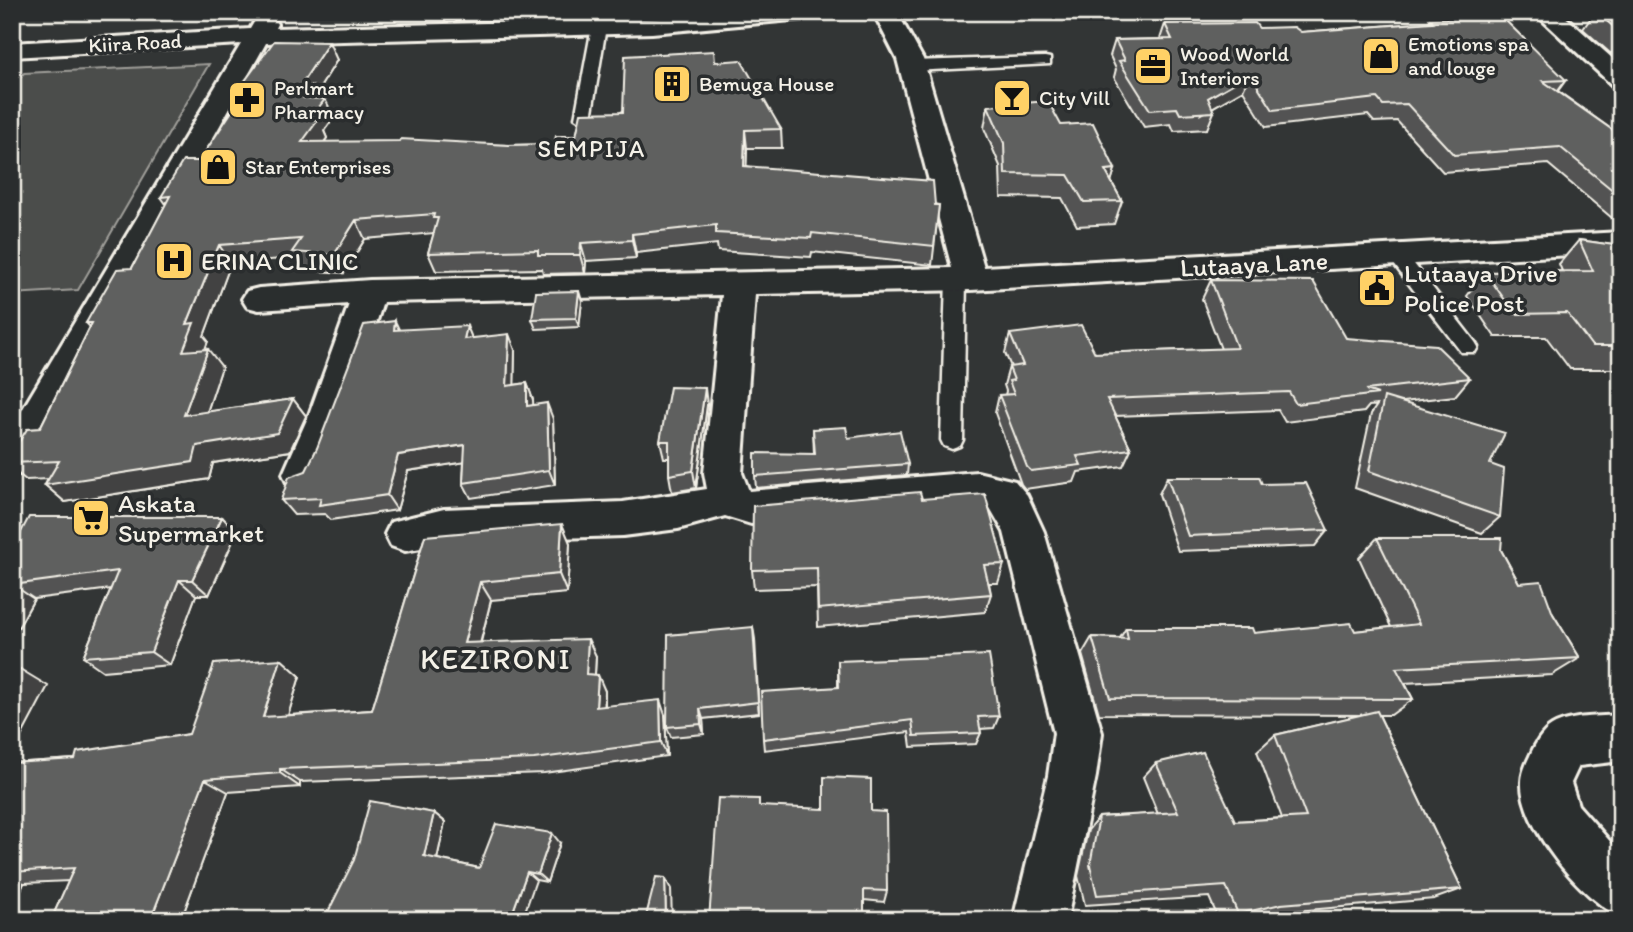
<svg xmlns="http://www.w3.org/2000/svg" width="1633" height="932" viewBox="0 0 1633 932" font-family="Itim,sans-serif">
<rect width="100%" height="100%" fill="#323535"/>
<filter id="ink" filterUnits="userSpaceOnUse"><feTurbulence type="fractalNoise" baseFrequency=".0143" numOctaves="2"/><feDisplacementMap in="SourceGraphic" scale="14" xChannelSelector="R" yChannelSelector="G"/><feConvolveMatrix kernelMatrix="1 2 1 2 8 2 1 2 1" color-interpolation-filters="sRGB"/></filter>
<g filter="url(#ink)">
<path fill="#4b4d4c" stroke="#a09f9a" stroke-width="2" d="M209 64 78 290 12 294V87L24 73Z"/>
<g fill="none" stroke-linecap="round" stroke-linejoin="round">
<defs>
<path id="service" d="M524 12H538L539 14 532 18Z
M599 23 606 27 591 118 583 123 575 118 592 27Z
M1045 57 1050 58V64L912 71 904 66 912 61Z
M1397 249 1404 251 1475 342 1478 347 1475 352H1461L1390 259 1388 255 1390 251Z
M956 273 966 279 963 440 960 446 952 449 944 446 941 440 946 279Z"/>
<path id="minor" d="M873 12H897L923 59 984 267 1621 232V252L971 290 755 294 742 473 749 491 977 472 1015 481 1027 495 1044 532 1102 733 1096 776 1067 920H1013L1048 776 1054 733 1004 532 989 506 977 504 751 524 725 516 678 529 623 536 458 541 405 551 391 546 385 534 391 522 444 509 623 502 707 489 704 473 722 295 383 302C363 363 345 427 316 485L302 490 288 485 283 474 309 415 349 304 259 310 247 307 242 299 247 291 259 288 370 280 952 268 897 59Z
M1534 12H1560L1621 66V88L1612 85Z
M1621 715V761L1579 766 1571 783 1578 805 1621 854V917C1583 901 1520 826 1522 782 1522 774 1526 764 1530 756 1534 746 1542 732 1552 726 1571 715 1599 717 1621 715Z"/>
<path id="secondary" d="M723 12H815L803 19 652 33 266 43 26 472 12 476V427L241 44 12 57V43L250 29 256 19H274L277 24 275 28 652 19Z"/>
</defs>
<use href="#service" stroke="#f4f1e8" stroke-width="5"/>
<use href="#minor" stroke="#f4f1e8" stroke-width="6"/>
<use href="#secondary" stroke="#f4f1e8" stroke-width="6"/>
<use href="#service" fill="#2a2d2e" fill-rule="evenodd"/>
<use href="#minor" fill="#2a2d2e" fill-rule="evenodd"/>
<use href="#secondary" fill="#2a2d2e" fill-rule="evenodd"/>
</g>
<path fill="#525352" stroke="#f4f1e8" stroke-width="2" d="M1595 12H1621V52L1610 53 1583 29Z
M1430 19 1566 80 1558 91 1621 136V217L1612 218 1548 164 1443 172 1397 121 1374 122 1368 115 1266 127 1243 90 1212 108 1214 112 1207 129 1174 131 1171 124 1144 127 1114 77 1116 69 1110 56 1115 40 1160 39 1165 24 1259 28 1301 32 1429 22Z
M337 60 316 94 318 99 334 117 324 131 327 138 324 142 509 145 554 144 576 136 715 62 781 129 782 148H747L746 166 939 205 932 265 812 252 811 257 718 251 717 244 636 253V258L586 261 585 273 543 274 542 269 436 271 428 253 434 233 365 239 344 273 303 270 296 258 231 263 204 336 208 341 205 349 222 367 207 412 293 399 306 416 290 451 213 463 209 479 65 502 45 485 48 479 26 480 12 469V453L40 428 90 327 86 323 132 268 166 204 161 197 199 161 240 100 236 93Z
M988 106 1061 125 1115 169 1111 181 1122 201 1114 224 1077 226 1062 198 1001 197 1000 166 984 128Z
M1579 240 1621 246V369H1570L1546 337H1495L1467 296 1485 272 1562 271 1559 264Z
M1211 280 1346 338 1470 378 1455 396 1403 402 1490 464 1500 517 1482 533 1355 488 1371 414 1377 405 1369 406 1364 412 1285 422 1278 410 1115 416 1131 449 1123 466 1078 472 1074 482 1025 489 1021 484 995 413 999 395H1005L1006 391 1004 385 1009 367H1011L1005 353 1010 334 1095 353 1221 349 1202 299Z
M582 301 579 327 536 329 532 319Z
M399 330 472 338 515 350 514 385 527 383 533 400V405L553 419 555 485 471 498 463 483 464 462 408 471 397 510 331 520 325 514 294 515 281 500 306 471Z
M707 405 696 488 672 492 669 475V458H664L660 441Z
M813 429 848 438 908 464 907 475 756 488 755 476 814 454Z
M1167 477 1262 484 1328 530 1315 546 1178 551 1159 494Z
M922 499 1004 564 998 583H989L991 594 985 612 818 627 817 587 754 589 752 570Z
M222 517 237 532 209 595H196L170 665 103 671 83 657 111 589 34 599 12 639V534Z
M425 536 570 543 567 593 491 600 481 642 596 656 595 675 605 691V706L665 715 667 756 544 773 300 782V787L228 792 181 920H51L69 881 24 883 12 910V763L75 759 189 734 281 659 300 676 288 715 372 710Z
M1377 538 1501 550 1519 583 1553 614 1580 658 1552 675 1405 683 1413 699 1391 715H1379L1462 889 1434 899 1261 914 1234 920H1219L1209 897 1085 905 1078 876 1088 830 1099 817 1158 814 1143 777 1156 763 1235 821 1282 818 1257 751 1275 735 1362 715 1099 714 1082 654 1092 637 1120 638 1126 628 1254 633 1355 631 1391 627 1359 558Z
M753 627 759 713 703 719 704 734 671 737 667 727Z
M838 661 999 716 994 728 980 729 981 733 976 744 911 747 909 732 764 750 763 739 838 687Z
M760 807 871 811 887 891 884 902 864 900Z
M434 813 445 822 437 859 479 868 560 843 547 882 536 880 324 920Z"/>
<path fill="#424342" stroke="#f4f1e8" stroke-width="2" d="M329 42 337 60 316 94 321 104 325 99 334 117 324 131 327 138 311 160 302 142 304 98 300 86Z
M1250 74 1243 90 1201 114 1208 98Z
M745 130 747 148 746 184 744 166Z
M1115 169 1108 192 1105 170Z
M356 220 365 239 344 273 334 255Z
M632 234 636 253V258L632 240Z
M581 243 586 261 585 273 580 255Z
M219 245 231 263 204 336 208 341 198 369 183 351 187 324Z
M579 291 582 301 579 327 576 318Z
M395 321 403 338 394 330Z
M467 326 474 343 464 339Z
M509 334 515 350 514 403 507 386Z
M208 349 222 367 200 433 184 415Z
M527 383 533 400 534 422 527 406Z
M705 388 707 405 696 488 693 471Z
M293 399 306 416 290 451 213 463 209 479 65 502 45 485 197 446Z
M547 403 553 419 555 485 549 470Z
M465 445 473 461 408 471 397 510 387 495 398 455Z
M222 517 237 532 209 595 192 580Z
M562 524 570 543 567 593 559 574Z
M179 580 196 595 170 665 151 652Z
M480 582 491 600 476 660 464 643Z
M12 585H13L34 599 12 639Z
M753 627 755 639 759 713 758 702Z
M588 639 596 656 594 690 586 674Z
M281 659 300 676 283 732 263 717Z
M20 669 48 686 12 754V683Z
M598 675 605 691 604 722 596 707Z
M660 700 665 715 667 756 661 742Z
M700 709 703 719 704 734 701 724Z
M280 769 300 782V787L280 773Z
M205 779 228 792 181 920H161L152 916Z
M434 813 445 822 436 864 424 856Z
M552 833 560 843 547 882 538 874Z
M527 872 536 880 522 920H510Z
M665 878 671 889 672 920H666Z
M12 880 24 883 12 910Z"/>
<path fill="#5f605f" stroke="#f4f1e8" stroke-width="2" d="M1596 12H1621V33Z
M1503 18 1566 80 1543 81 1621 136V197L1560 147 1454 155 1407 104 1383 105 1377 98 1273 110 1250 74 1208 98 1214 112 1180 114 1177 108 1150 110 1119 61 1125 60 1115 40 1172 39 1165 24 1255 23 1259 28 1294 27 1301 32 1433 22 1430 19Z
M274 41 329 42 300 86H312L304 98 325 99 310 119 318 120 302 142 400 141 401 139 509 145 554 144 556 136H576L581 113 623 112 625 56 714 51 715 62 741 60 781 129 745 130 744 166 933 181 935 205H939L934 246 812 233 811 238 716 233V225L632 234V240L581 243 580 255H538V250L428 253 438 218H433L434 214 356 220 334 255 292 252 301 239 219 245 187 324 194 323 183 351 208 349 184 415 293 399 277 433 197 446 193 462 45 485 59 461 12 463V453L27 429 40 428 92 323H86L91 314 117 269 132 268 170 196 161 197 183 161H199L244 93H236Z
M1048 101 1061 125 1093 123 1115 169 1105 170 1122 201 1084 202 1068 175 1005 174 1004 143 988 106Z
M1579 240 1621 246V346H1592L1567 313 1515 314 1485 272 1593 271Z
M1211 280 1313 281 1346 338 1436 345 1470 378 1366 390 1378 394 1296 404 1289 392 1107 399 1131 449 1077 456 1081 465 1031 471 1027 467 999 395 1014 394 1009 381 1014 380 1009 367 1023 365 1010 334 1081 325 1095 353 1237 348Z
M579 291 576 318 532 319 536 292Z
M395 321 394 330 467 326 464 339 509 334 507 386 527 383V406L547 403 549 470 463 483 465 445 398 455 387 495 319 505 321 498 281 500 289 477 306 471 317 448 364 325Z
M670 387 705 388 693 471 669 475V441H660Z
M1384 397 1505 433 1490 464 1504 469 1500 517 1369 471Z
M846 427 848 438 900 431 908 464 755 476V453L815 454 813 429Z
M1167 477H1259L1262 484 1306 483 1328 530 1188 536Z
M920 492 922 499 985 494 1004 564 984 565 991 594 818 609 817 568 752 570 753 506Z
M29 517H222L192 580H179L151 652 83 657 118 571 12 585V534H20Z
M562 524 559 574 480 582 464 643 588 639 586 674 598 675 596 707 660 700 661 742 534 759 280 769V773L205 779 152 916 132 917 131 920H51L74 868 12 872V763L75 759 77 752 189 734 214 664 281 659 263 717 372 710 425 536Z
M1377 538H1502L1501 550 1519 583 1541 581 1553 614 1580 658 1396 668 1413 699 1110 698 1092 637 1128 639 1126 628H1252L1254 633 1351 623 1355 631 1419 624Z
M753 627 758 702 700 709 701 724 667 727 668 635Z
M989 655 999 716 978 717 981 733 914 736 912 720 763 739 761 692 839 687 838 661Z
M12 669H20L12 683Z
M1377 711 1462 889 1281 904 1238 914 1226 886 1097 895 1090 865 1099 817 1178 812 1156 763 1203 752 1235 821 1306 817 1275 735Z
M824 777 871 779V811L886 812 887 891 864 890V920H709L718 798 759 799V806L824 809Z
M370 801 434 813 424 856 479 868 496 824 552 833 538 874 527 872 510 920H324L354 860Z
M656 877 665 878 666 920H645Z"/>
</g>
<defs>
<symbol id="shop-square" viewBox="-11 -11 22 22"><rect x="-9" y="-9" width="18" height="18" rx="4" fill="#ffd166" stroke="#2a2d2e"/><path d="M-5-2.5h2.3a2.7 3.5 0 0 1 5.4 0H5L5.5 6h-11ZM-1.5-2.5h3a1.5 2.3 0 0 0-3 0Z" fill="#111"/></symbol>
<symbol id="office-square" viewBox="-11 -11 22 22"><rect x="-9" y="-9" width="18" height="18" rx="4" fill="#ffd166" stroke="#2a2d2e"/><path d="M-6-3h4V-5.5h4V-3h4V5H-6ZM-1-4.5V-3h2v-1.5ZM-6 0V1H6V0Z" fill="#111"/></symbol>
<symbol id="building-square" viewBox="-11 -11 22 22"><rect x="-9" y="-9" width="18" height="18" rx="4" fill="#ffd166" stroke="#2a2d2e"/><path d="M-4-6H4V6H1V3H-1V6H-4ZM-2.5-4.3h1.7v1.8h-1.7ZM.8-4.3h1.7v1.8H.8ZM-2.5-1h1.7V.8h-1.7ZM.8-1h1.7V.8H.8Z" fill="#111"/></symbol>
<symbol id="bar-square" viewBox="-11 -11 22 22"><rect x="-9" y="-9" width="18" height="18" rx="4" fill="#ffd166" stroke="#2a2d2e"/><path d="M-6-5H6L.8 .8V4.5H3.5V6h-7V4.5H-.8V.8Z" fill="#111"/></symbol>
<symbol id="pharmacy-square" viewBox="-11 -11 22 22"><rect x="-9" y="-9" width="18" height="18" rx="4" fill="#ffd166" stroke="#2a2d2e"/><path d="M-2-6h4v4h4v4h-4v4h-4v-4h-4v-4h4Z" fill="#111"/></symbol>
<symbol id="hospital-square" viewBox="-11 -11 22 22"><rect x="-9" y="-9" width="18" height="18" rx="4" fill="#ffd166" stroke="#2a2d2e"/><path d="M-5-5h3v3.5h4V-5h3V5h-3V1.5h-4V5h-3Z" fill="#111"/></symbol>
<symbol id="civic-square" viewBox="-11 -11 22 22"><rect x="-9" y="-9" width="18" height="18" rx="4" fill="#ffd166" stroke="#2a2d2e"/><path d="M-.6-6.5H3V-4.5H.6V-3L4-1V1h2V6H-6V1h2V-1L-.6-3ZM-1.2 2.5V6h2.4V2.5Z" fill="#111"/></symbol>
<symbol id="supermarket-square" viewBox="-11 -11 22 22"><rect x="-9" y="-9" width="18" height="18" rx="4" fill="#ffd166" stroke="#2a2d2e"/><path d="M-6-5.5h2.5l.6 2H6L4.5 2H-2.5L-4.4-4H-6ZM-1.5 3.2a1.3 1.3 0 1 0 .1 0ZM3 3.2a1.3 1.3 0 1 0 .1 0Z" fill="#111"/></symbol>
</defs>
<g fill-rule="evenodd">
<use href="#shop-square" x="1359" y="34" width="44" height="44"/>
<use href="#office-square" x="1131" y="44" width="44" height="44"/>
<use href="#building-square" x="650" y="62" width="44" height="44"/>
<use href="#bar-square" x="990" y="76" width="44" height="44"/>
<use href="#pharmacy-square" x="225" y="78" width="44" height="44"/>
<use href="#shop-square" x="196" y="145" width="44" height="44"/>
<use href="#hospital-square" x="152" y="239" width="44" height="44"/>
<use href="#civic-square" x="1355" y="266" width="44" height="44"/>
<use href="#supermarket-square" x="69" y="496" width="44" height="44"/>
</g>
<g text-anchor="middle" stroke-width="7" stroke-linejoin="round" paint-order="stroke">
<g font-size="21" fill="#f4f1e8" stroke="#2a2d2e">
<text transform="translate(135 43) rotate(-3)" y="7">Kiira Road</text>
</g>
<g font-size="21" fill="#f4f1e8" stroke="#2a2d2e" text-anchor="start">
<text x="1408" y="51">Emotions spa<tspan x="1408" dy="24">and louge</tspan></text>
<text x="1180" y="61">Wood World<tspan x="1180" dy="24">Interiors</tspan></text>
<text x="699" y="91">Bemuga House</text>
<text x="274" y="95">Perlmart<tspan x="274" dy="24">Pharmacy</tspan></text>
<text x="1039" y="105">City Vill</text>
<text x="245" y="174">Star Enterprises</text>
</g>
<g font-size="24" letter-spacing="2" fill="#f4f1e8" stroke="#2a2d2e">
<text x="592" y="157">SEMPIJA</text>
</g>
<g font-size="26" fill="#f4f1e8" stroke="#2a2d2e" text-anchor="start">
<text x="201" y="270">ERINA CLINIC</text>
<text x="1404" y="282">Lutaaya Drive<tspan x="1404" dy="30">Police Post</tspan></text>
<text x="118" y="512">Askata<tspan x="118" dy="30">Supermarket</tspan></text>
</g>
<g font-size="26" fill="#f4f1e8" stroke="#2a2d2e">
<text transform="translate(1254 264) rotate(-3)" y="9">Lutaaya Lane</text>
</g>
<g font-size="30" letter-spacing="2" fill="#f4f1e8" stroke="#2a2d2e">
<text x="496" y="669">KEZIRONI</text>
</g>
</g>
<rect width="1633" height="932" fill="none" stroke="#2a2d2e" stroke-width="42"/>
<rect x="21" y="21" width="1591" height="890" fill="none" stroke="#f4f1e8" stroke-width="2.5" filter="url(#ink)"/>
</svg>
